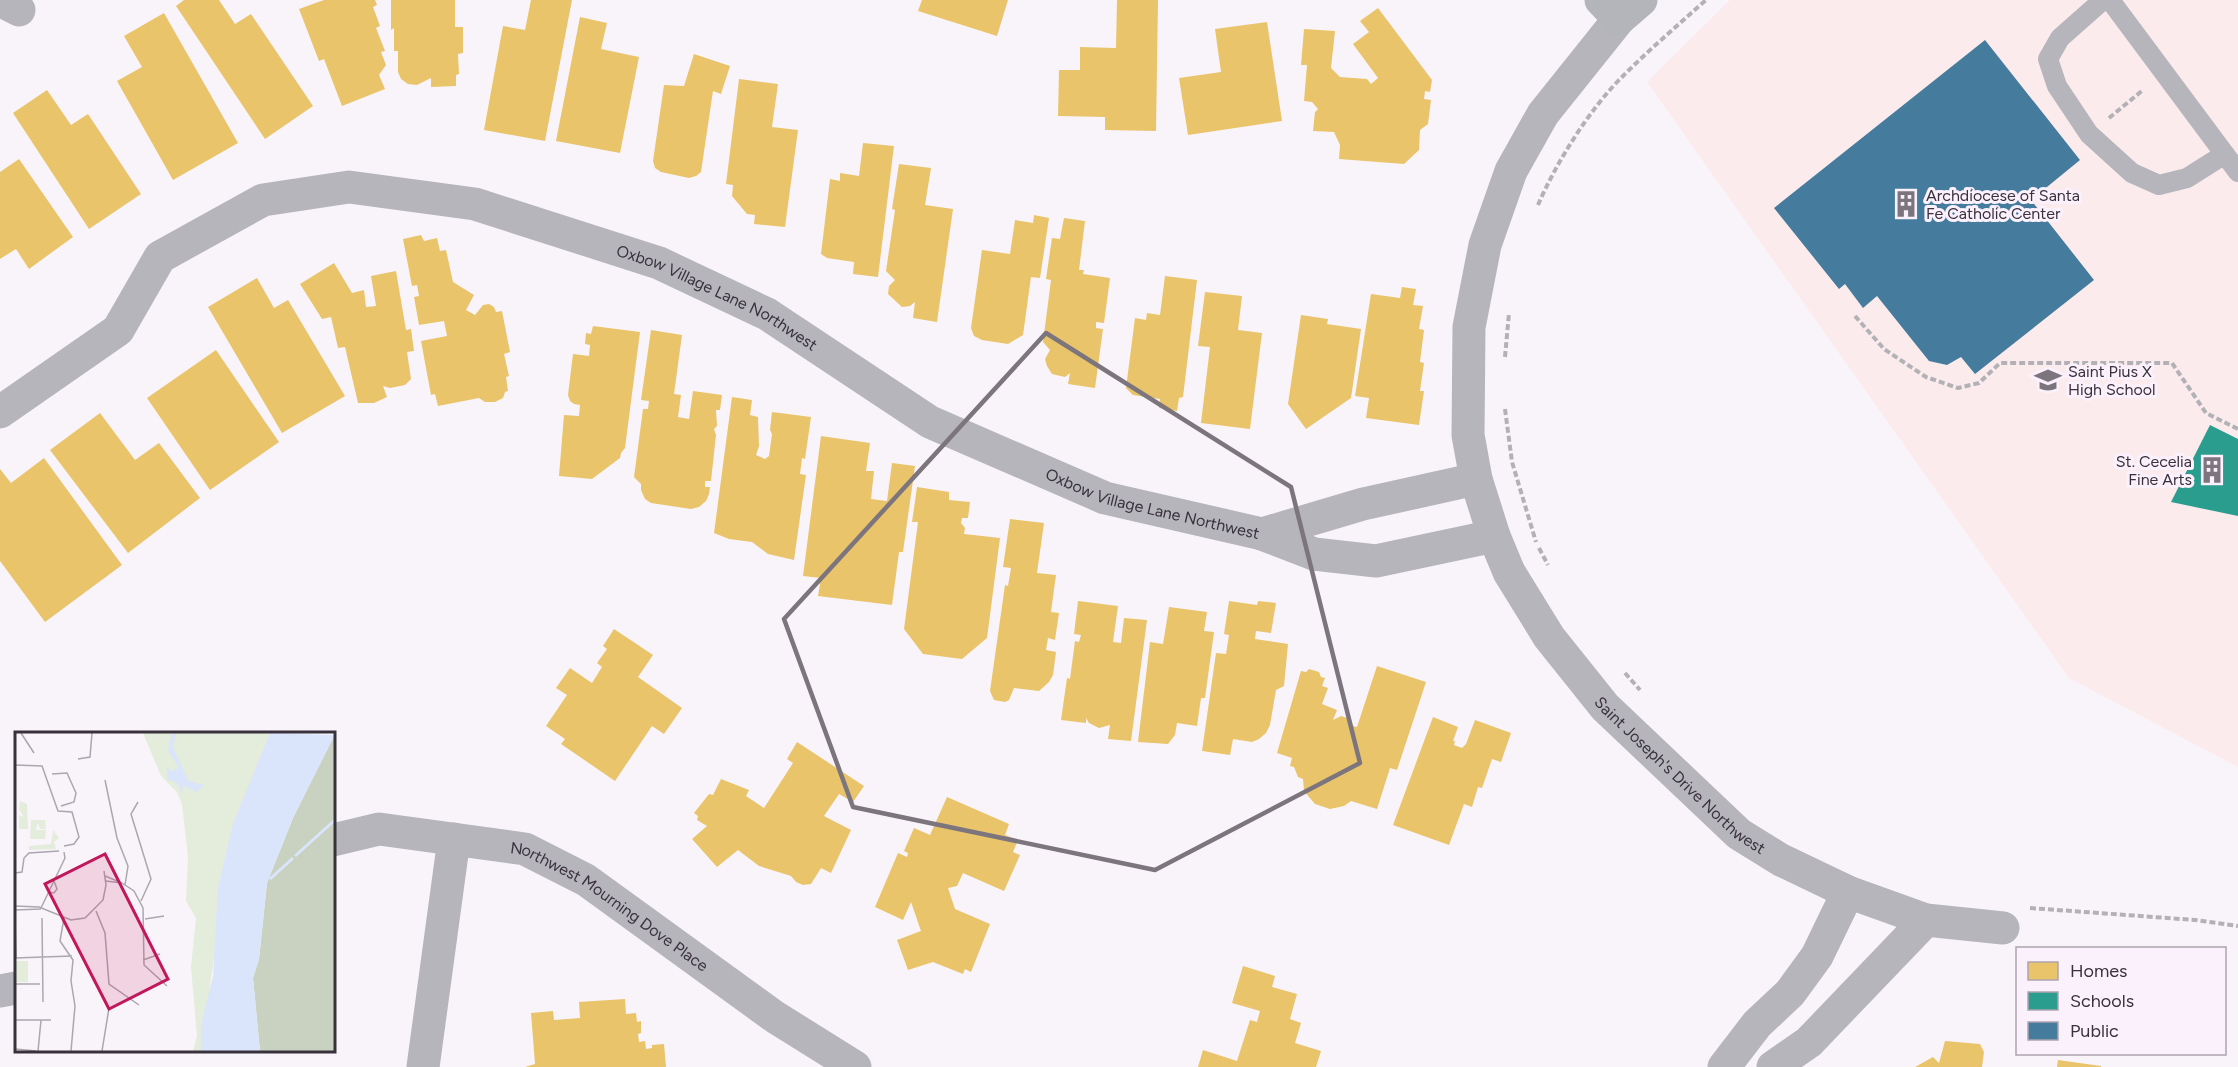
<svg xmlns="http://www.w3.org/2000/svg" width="2238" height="1067" viewBox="0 0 2238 1067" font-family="Figtree,sans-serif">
<rect width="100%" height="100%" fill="#f9f4fa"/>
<path fill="#fcebec" d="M1730 0H2238V767L2069 678 1647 82Z"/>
<path fill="#e9c46a" d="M184 0H219L235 24 251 14 313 106 265 139 176 6Z
M324 0H375L377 5 373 7 380 26 376 28 385 51 381 52 386 65 379 75 385 89 342 106 324 59 319 61 299 9Z
M391 0H455V27H463V53L458 54 459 74 456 75V86L431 87V78L417 85 408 84 401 79 398 72V51H394V28L391 30Z
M531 0H572L545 141 484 130 503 26 525 30Z
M922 0H1008L997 36 918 11Z
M1117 0H1158L1156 131 1105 130V117L1058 116 1059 70H1080V47L1116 48Z
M1378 8 1432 80 1430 92 1425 91 1424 99 1431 100 1428 124 1420 130 1419 150 1404 164 1339 159 1340 145 1334 132 1313 131 1315 112 1318 109 1312 102 1304 101 1307 65H1301L1304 29 1335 31 1331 68 1340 77 1367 79 1371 84 1378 78 1353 44 1369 32 1360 21Z
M164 13 238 143 173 180 117 81 142 67 124 36Z
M580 17 607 23 601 49 639 57 620 153 556 141Z
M1267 22 1282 121 1188 135 1179 78 1221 72 1215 29Z
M694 54 730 66 721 94 713 91 701 172 696 176 689 178 661 172 655 168 653 161 664 85 684 86Z
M739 79 778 84 772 127 798 130 785 227 754 224 755 215 747 214 732 196 733 185 726 184Z
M47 90 71 125 88 114 141 194 89 229 13 113Z
M863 143 894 146 878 277 853 274 854 262 827 258 821 254 830 179 840 181V173L859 176Z
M19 159 73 237 29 269 16 249 0 259V172Z
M899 164 931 168 925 205 953 209 937 322 913 318 915 302 910 306 902 307 888 294 889 286 895 280 886 271 895 210 892 209Z
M1034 215 1049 218 1040 278 1031 277 1023 335 1008 344 982 340 974 336 971 328 982 250 1010 254 1015 220 1033 223Z
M1064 218 1085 221 1079 270H1084L1083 274 1110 278 1104 323 1096 322V328L1103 329 1095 388 1068 384 1070 373 1065 377 1052 374 1047 366 1045 359 1050 350 1043 342 1051 280 1046 279 1052 238 1060 239Z
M421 235 424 241 437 238 440 251 446 250 453 282 474 295 466 310 475 315 483 305 489 304 494 307 496 312 502 311 510 352 504 354 509 376 506 377 508 391 505 392 503 398 495 402H485L479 398 438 406 435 394 431 395 421 341 447 336 444 321 419 325 414 297 419 296 417 285 412 286 403 239Z
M334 263 352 293 364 290 366 307 376 306 371 276 396 271 406 330 411 329 414 351 407 352 411 379 405 385 390 388 383 386 387 397 374 403H358L345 347 338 348 331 317 322 319 300 284Z
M1165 276 1197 280 1183 397 1179 398 1177 411 1159 408 1160 399 1133 395 1126 388 1135 318 1146 320 1147 313 1160 315Z
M257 278 274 308 288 300 345 396 282 433 208 307Z
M1402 287 1416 289 1413 305 1423 306 1419 329 1424 330 1420 362 1424 363 1420 391H1424L1419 425 1366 418 1369 398 1355 396 1371 294 1400 298Z
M1205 292 1242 296 1238 330 1262 333 1250 429 1201 423 1210 347 1198 346Z
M1301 315 1328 319 1327 324 1361 329 1351 398 1306 429 1288 404Z
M593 326 640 332 625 448 621 453 620 458 592 479 559 476 564 415 579 416 580 405 574 404 570 401 568 395 573 354 589 356 590 345 585 344 586 333 591 334Z
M651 330 682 335 674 394 681 395 678 417 689 419 693 391 722 395 720 410H716L717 426 714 429 716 435 711 481H705V487H710L709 494 706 501 699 507 691 509 651 503 645 499 641 490V484L634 477 643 409H648L649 401 641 400Z
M216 350 279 442 210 490 147 398Z
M732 397 752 400 750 415 758 417 759 446 756 455 765 459 769 456 772 434 770 430 772 412 811 417 805 459 802 458 800 474 806 475 794 560 768 554 752 542 729 539 714 533Z
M100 413 135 460 159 443 200 498 128 553 50 450Z
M821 436 870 443 866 471H874L871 499 887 501 892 463 915 466 903 552H899L892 605 818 596 821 578 803 576Z
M44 458 122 565 45 622 0 561V469L11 483Z
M917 487 949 492V500L970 502 968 518H962L961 523 965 528 964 534 1000 538 987 638 962 659 923 654 904 629 918 522H912Z
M1010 519 1044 523 1037 573 1056 575 1051 612 1059 613 1055 640 1048 638 1046 650 1056 652 1053 675 1049 682 1039 691 1014 688 1009 700 1005 702 994 700 990 691 1005 585 1008 586 1011 568 1003 567Z
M1078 601 1118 606 1113 642 1121 643 1124 618 1147 620 1131 741 1108 739 1110 725 1099 728 1089 723 1086 718V723L1061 720 1067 678 1070 679 1075 641 1079 642 1081 635 1074 634Z
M1229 601 1257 605 1258 601 1276 603 1271 633 1256 631 1255 639 1288 644 1284 686 1276 690 1270 725 1266 733 1259 739 1252 742 1233 739 1230 755 1202 751 1216 653 1226 654 1229 635 1224 634Z
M1169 607 1207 612 1204 631 1214 632 1205 698H1201L1197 726 1177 723 1175 735 1168 744 1138 742 1150 642 1163 644Z
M614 629 653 655 638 677 682 708 664 734 652 726 615 781 561 744 565 739 546 726 567 695 556 688 570 668 592 683 602 667 597 663 607 649 603 646Z
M1377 666 1426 682 1397 770 1390 768 1377 809 1351 801 1344 806 1330 809 1315 804 1304 791 1303 779 1298 777 1294 767 1290 766 1292 758 1277 753 1301 671 1306 672 1309 669 1319 672 1321 677 1325 678 1322 686 1328 688 1322 704 1337 710 1333 720 1341 716 1351 719 1353 726 1357 727Z
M1433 717 1458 727 1453 741H1455L1454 745 1462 748 1466 744 1475 720 1511 733 1501 762 1492 759 1482 788 1478 787 1472 807 1464 804 1449 845 1393 825Z
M797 742 864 786 853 802 839 794 824 816 851 830 831 873 821 868 811 884 803 885 796 882 791 876 759 866 738 850 717 867 692 839 707 826 697 820 698 816 694 813 709 794 713 795 721 779 749 790 746 796 764 808 793 763 787 759Z
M947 797 1009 824 1005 835 1018 840 1013 852 1020 855 1004 891 963 873 957 886 948 888 955 909 990 924 971 972 965 969 963 974 933 962 908 970 897 940 921 931 911 902 903 920 875 907 898 853 907 857 908 853 904 851 914 828 930 835Z
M1243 966 1275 976 1272 987 1297 994 1290 1019 1301 1023 1295 1043 1321 1051 1316 1067H1198L1203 1050 1237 1061 1250 1020 1257 1022 1260 1011 1232 1003Z
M625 999 626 1014 636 1013 637 1022 641 1021V1033L638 1034 639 1042 645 1041 646 1049 652 1048V1045L664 1044 666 1067H525L535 1064 531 1013 553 1011 554 1020 580 1018 579 1002Z
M1945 1041 1980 1044 1984 1052 1982 1067H1915L1933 1057 1939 1063Z
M2058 1060 2101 1066V1067H2057Z"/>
<path fill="#2a9d8f" d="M2210 425 2238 439V516L2171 502Z"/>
<path fill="#457b9d" d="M1985 40 2080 160 2031 200 2094 280 1975 374 1961 357 1947 365 1929 361 1877 296 1863 308 1845 284 1839 289 1774 208Z"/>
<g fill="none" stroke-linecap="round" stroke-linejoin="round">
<path stroke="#b2b1b6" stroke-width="4" stroke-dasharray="6 3" stroke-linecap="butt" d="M2109 118 2143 90
M1538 205C1556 163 1590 108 1624 75 1650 49 1678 25 1706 0
M1855 316 1884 349 1926 377 1958 388 1979 383 2000 363H2172L2206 413 2238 429
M1505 357 1509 313
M1505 409 1512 462 1536 542
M1539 548 1548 565
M1625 673 1640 690
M2030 908 2195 920 2238 926"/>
<path stroke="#b5b5bb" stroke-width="20" d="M2103 0 2060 38 2048 59 2057 86 2089 134 2132 173 2159 185 2187 178 2225 154
M2110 0 2238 172"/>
<g stroke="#b5b5bb" stroke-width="33">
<path d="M0 0 19 10"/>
<path id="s1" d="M1619 19 1543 114 1511 171 1485 245 1469 327 1468 435 1476 479 1494 536 1509 572 1549 637 1605 707 1739 834 1781 860 1848 892 1926 920 2003 928"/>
<path id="s2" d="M0 412 118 330 160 257 263 200 349 187 475 204 659 263 767 314 930 422 1105 498 1262 534 1314 554 1376 561 1494 536"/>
<path d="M1262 534 1363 504 1476 479"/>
<path id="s3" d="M333 840 379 829 525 849 586 880 775 1017 855 1067"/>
<path d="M0 991 16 988"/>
<path d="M423 1067 454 839"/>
<path d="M1724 1067 1757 1024 1790 993 1817 956 1848 892"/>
<path d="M1773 1067 1809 1042 1926 920"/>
</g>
<path stroke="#b4b4bb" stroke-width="33" d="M1601 0 1619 19 1641 0"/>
</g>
<path fill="none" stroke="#7c757e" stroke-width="4.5" stroke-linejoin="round" d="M1046 333 1291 487 1360 763 1155 870 853 807 784 619Z"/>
<defs>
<symbol id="building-bare" viewBox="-9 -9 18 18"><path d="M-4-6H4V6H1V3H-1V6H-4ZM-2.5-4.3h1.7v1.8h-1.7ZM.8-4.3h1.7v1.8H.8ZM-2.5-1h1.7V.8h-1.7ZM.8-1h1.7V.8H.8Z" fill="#7c757e" stroke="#fbf1fd" stroke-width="2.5" paint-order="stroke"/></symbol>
<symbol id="school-bare" viewBox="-9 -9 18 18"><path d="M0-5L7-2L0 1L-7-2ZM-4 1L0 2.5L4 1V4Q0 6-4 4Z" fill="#7c757e" stroke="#fbf1fd" stroke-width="2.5" paint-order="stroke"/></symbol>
</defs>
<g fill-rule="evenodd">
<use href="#building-bare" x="1887" y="185" width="38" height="38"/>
<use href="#school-bare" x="2029" y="361" width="38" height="38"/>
<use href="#building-bare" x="2193" y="451" width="38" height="38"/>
</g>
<g text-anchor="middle" stroke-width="6" stroke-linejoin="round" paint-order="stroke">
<g font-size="16" fill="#39313b" stroke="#fbf1fd" text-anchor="start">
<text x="1926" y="201">Archdiocese of Santa<tspan x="1926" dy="18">Fe Catholic Center</tspan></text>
<text x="2068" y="377">Saint Pius X<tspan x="2068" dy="18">High School</tspan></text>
<text x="2192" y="467" text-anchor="end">St. Cecelia<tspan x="2192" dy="18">Fine Arts</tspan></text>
</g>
<g font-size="16" fill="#39313b" stroke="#fbf1fd">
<text dy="6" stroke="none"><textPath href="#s2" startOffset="820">Oxbow Village Lane Northwest</textPath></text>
<text dy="6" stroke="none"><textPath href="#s2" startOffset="1306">Oxbow Village Lane Northwest</textPath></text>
<text dy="6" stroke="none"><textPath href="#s1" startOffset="868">Saint Joseph's Drive Northwest</textPath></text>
<text dy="6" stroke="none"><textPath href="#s3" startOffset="296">Northwest Mourning Dove Place</textPath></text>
</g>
</g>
<g transform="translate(15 732)">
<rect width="320" height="320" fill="#f9f4fa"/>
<path d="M128 1H255L216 102 186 319H178L182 304 176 235 181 186 171 169 173 125 167 72 162 60 146 44ZM5 69 12 72 13 97H4V83L9 85 4 77ZM16 88H30L31 97H25L23 90 21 98H31L30 107H15ZM38 98 44 106 39 110 41 117 14 118V114L36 112ZM0 229H13V250H0Z" fill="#e4ecdc"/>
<path d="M319 3V319H245L238 246 244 227 252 151 278 86Z" fill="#c9d2c0"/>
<path d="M157 1H161L158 16 174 49 189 53 181 60 168 53 167 62 162 51 152 47V35L157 39 164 36 153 19ZM255 1 320 3 278 86 252 151 244 227 238 246 245 319H186V293L198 244 203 155 218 92Z" fill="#dae5fb"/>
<path fill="none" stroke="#dae5fb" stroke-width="3" d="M280 124 320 88M255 147 278 126"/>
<path fill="none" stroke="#aca6ae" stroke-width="1.5" d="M6 1 19 21M63 27 75 25 77 1M0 33 27 34 43 79 57 80 64 105 59 112 49 114M37 42 52 41 61 61 59 70 46 74M90 48 102 106 113 134 110 153M123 70 116 82 136 147 126 169M0 141 7 140 9 126 14 121 44 119M90 144 107 151 91 149M107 151 119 159 128 176 129 233 152 254M34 160 39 161 42 157 39 149M0 174 24 175 56 188 70 186 88 168 91 153 89 139M26 176 50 126 49 120M0 178 26 177M81 179 90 201 94 252 124 273M0 186 1 226M27 186 28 270M49 186 45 209 58 228 56 249 60 274 56 319M130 187 149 184M0 226 57 224M128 228 145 222M0 252H25M0 271V252M0 288H36M0 317 21 319M23 319 26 288M87 319 94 276"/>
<path fill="#c2185b" fill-opacity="0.15" stroke="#c2185b" stroke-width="3" d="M90 122 153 247 94 277 30 152Z"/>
<rect width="320" height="320" fill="none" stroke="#39313b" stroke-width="3"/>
</g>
<rect x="2016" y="947" width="210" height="108" fill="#fbf1fd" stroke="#ada4af" stroke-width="1.5"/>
<rect x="2028" y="962" width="30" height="18" fill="#e9c46a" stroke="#ada4af" stroke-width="1.5"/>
<text x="2070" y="977" font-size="18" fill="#39313b">Homes</text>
<rect x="2028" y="992" width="30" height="18" fill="#2a9d8f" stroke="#ada4af" stroke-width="1.5"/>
<text x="2070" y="1007" font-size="18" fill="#39313b">Schools</text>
<rect x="2028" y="1022" width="30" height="18" fill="#457b9d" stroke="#ada4af" stroke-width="1.5"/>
<text x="2070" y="1037" font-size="18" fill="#39313b">Public</text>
</svg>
